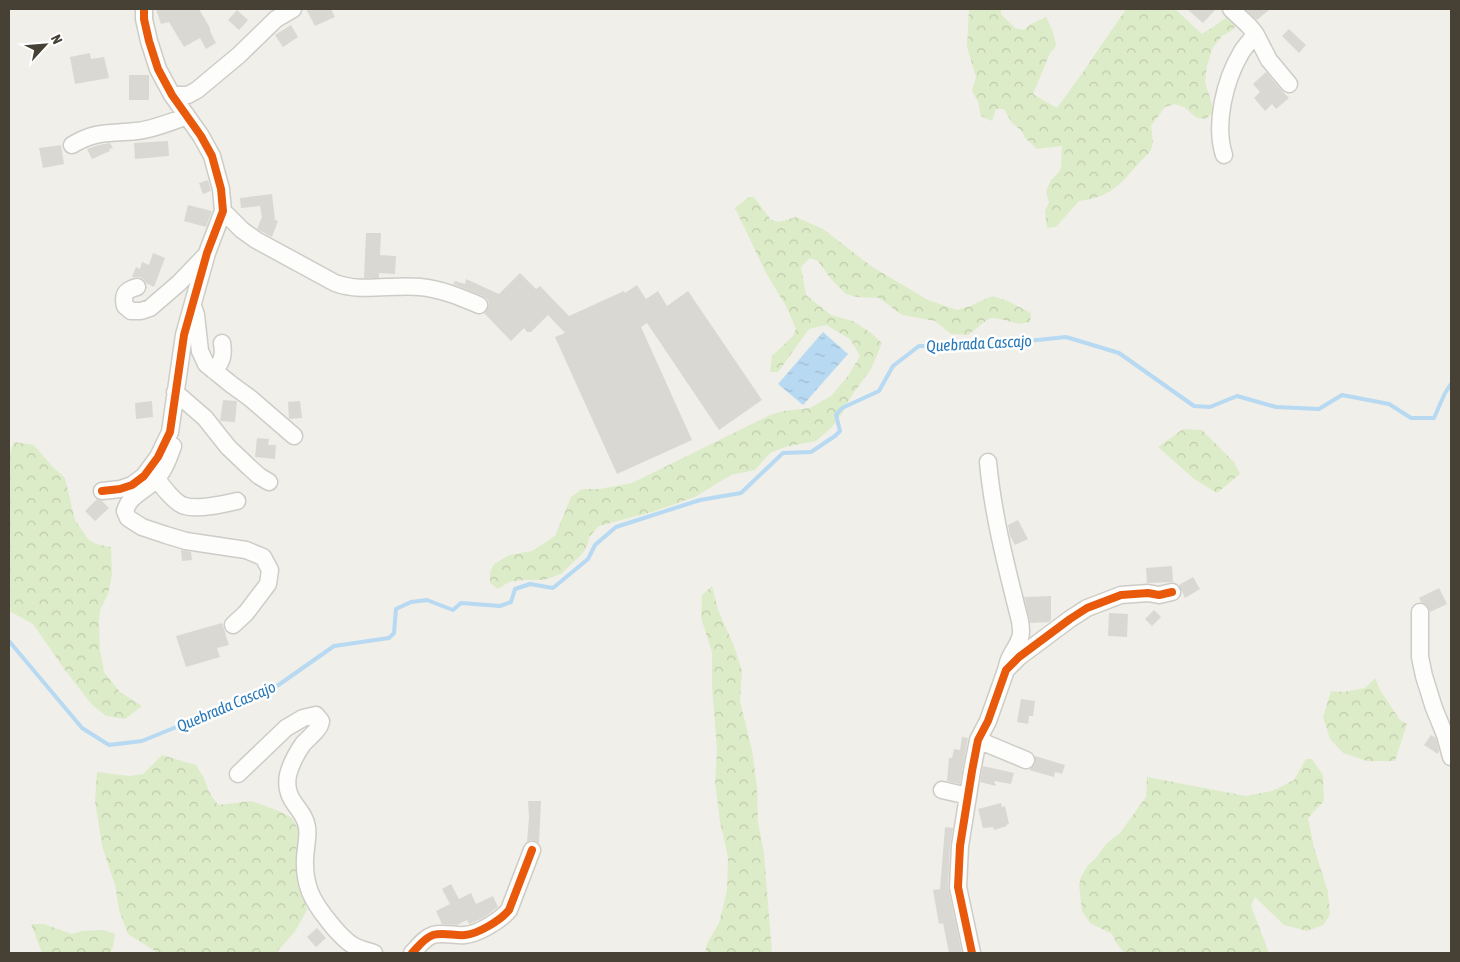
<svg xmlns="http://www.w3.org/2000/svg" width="1460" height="962" viewBox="0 0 1460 962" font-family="'Asap Condensed',sans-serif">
<defs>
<pattern id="forest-crowns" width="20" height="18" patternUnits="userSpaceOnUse" patternTransform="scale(1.25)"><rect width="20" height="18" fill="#ddecc8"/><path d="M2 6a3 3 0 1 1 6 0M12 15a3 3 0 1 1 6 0" fill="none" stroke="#bfcbac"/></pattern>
<pattern id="water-ripples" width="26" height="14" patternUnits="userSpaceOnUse" patternTransform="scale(1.25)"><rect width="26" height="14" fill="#b7d9f1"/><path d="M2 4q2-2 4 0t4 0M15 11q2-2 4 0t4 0" fill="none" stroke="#9fbbcf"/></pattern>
</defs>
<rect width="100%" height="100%" fill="#f0efea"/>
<path fill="url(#forest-crowns)" d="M969 9H1001V14L1015 28 1024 30 1031 24 1046 17C1051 27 1055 35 1056 46L1050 53 1033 94 1057 108 1083 72 1126 9H1175L1202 34 1216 25 1227 17 1236 21 1234 29 1222 36 1212 49 1207 66 1205 82 1214 111 1206 119 1197 118 1184 107 1175 104 1165 107 1151 126C1152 133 1154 143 1151 150 1148 155 1141 160 1138 164 1118 187 1110 197 1079 201L1056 227 1047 228 1045 211 1049 202 1046 191 1051 180 1059 172 1061 167 1062 146 1037 149 1025 138 1022 131 1012 123 1004 109H996L992 121 981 116 978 102 972 91 976 77 967 47Z
M749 197H754L771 220 779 222 796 217 823 229 871 266 928 300 957 310 970 306 992 296 1008 301 1031 313 1030 322 1019 324 1005 320 993 318 988 319 968 335 951 334 935 321 902 315 879 298 857 297 846 294 831 279 818 261 810 258 801 267 806 295 831 315 853 321 871 333 882 343 871 369 850 398 843 412 832 427 816 441 785 447 770 453 755 470 731 475 695 497 652 512 599 526 589 537 587 547 580 556 561 574 544 580H524L509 582 498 589 490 583V572L494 564 509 555 532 551 555 536 571 497 582 489H599L632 483 770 415 784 411 810 408 831 396 848 376 860 356 850 339 826 325 809 329 778 372H770L772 356 793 336 796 329 786 306 766 273 735 208Z
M1183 429 1202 430 1234 462 1240 474 1217 493 1194 479 1158 447Z
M14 442 34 445 52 466 65 478 75 520 88 539 96 544 111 547 112 575 108 594 100 610 99 622 100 649 104 672 120 692 142 706 125 719 106 716 92 705 65 670 33 624 9 611V455Z
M712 586 718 610 734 646 742 671 740 701 752 750 757 787 758 822 764 853 772 953H705L707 944 719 923 727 890 728 857 720 822 715 782 717 750 712 687V652L701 618 702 595Z
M1375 678 1380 690 1400 720 1407 724 1395 761H1367L1343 753 1330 739 1323 717 1331 691 1344 692 1365 688Z
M162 755 196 765 204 778 209 792 218 805 251 801 279 811 292 818 300 833C292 854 301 888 307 910L296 930 276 953H158L128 934 119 910 115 885 102 846 95 801 97 772 130 776 143 774Z
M1306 759H1312L1323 775 1324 801 1308 818 1314 847 1328 892 1330 915 1323 925 1307 931 1284 925 1255 897 1251 906 1269 953H1124L1117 944 1112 934 1090 923 1082 911 1079 885 1081 877 1088 865 1096 858 1106 844 1120 833 1146 797 1147 777 1246 796 1272 791 1294 780Z
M31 924H44L72 934 82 931 103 930 115 934 113 948 109 953H42Z"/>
<path fill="url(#water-ripples)" d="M823 332 848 354 803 405 778 384Z"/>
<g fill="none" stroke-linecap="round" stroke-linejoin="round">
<path stroke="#b7d9f1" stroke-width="4" d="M9 641 82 728 109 745 142 741 277 686 334 646 389 638 394 633 396 609 411 602 427 600 453 610 461 603 500 606 511 602 515 589 530 584 553 588 588 559 595 545 616 527 700 500 741 493 783 453 811 452 835 436 840 431 836 415 842 408 879 391 893 366 919 346H980L1066 337 1119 353 1194 406 1210 407 1237 396 1276 407 1319 409 1342 395 1389 404 1411 418H1434L1445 393 1451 384"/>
</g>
<path fill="#dad8d2" d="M156 9H199L210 28V31L216 43 206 49 200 38 184 47 169 22 161 24Z
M306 9H331L335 17 315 26Z
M1187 9H1216L1203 23Z
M1245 9H1270L1257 20Z
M237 10 248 20 239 30 228 20Z
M291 25 298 37 283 47 275 35Z
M1289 29 1306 45 1299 53 1282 36Z
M90 53 91 59 104 57 109 78 75 84 70 57Z
M1266 72 1281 90 1289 98 1276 109 1272 104 1265 111 1254 98 1260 92 1253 84Z
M129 75H149V100H129Z
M168 141 169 156 135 159 134 143Z
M110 143 113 148 109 149 110 151 92 159 87 149 99 145Z
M61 145 64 164 43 168 39 148Z
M208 180 211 191 203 194 199 183Z
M272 194 275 220 278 221 272 237 257 229 262 217 260 206 241 208 240 198Z
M188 205 212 211 206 227 184 221Z
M366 233H381L380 255 396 256 395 274 379 273V278H364Z
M153 253 165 258 154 287 146 283 143 279 140 277H132L136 267 140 269 142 262 149 265Z
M520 273 536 289 540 286 569 316 624 291 625 293 637 285 646 299 658 291 667 306 688 291 762 400 719 430 647 323 641 327 692 440 617 474 555 337 565 333 548 315 531 332H527L524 328 511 341 484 313 488 308 489 303 487 299 483 296 453 284 455 281 465 284 466 279 499 294Z
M223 400 237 401 235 422 220 421Z
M152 401 153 417 136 419 135 403Z
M300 401 302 418 289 419 288 402Z
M257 438 269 439 268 445H276L275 459 255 457Z
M97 499 102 501 109 508 95 521 85 511Z
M1018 520 1028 539 1015 545 1010 536 1008 525Z
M181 550 191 552 192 560 182 561Z
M1172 566 1173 582 1147 583 1146 568Z
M1193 577 1200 589 1185 598 1179 585Z
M1439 588 1447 604 1430 612 1428 607 1425 604 1421 602 1419 598Z
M1051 596V620L1049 622 1030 623 1024 597Z
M1154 610 1161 617 1152 626 1145 619Z
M1109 613 1128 614 1127 637 1108 636Z
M222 623 229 645 217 648 220 657 186 667 176 636Z
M1021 699 1035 701 1033 716H1029L1028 724 1017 722Z
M1431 735 1436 738 1439 751 1438 754 1424 745Z
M962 737 968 738 960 784 947 781 949 758H952L954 749 960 750Z
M1035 756 1065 765 1062 774 1055 772 1054 777 1029 770 1035 764Z
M983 766 1014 773 1011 784 994 781 996 786 980 782Z
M528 801H541L539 843 535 841 531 840 527 842 529 817Z
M1001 803 1002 807 1005 806 1009 824 1006 825 1007 826 994 830 993 827 983 828 978 809Z
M945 827 953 828 950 846 948 887 962 953H949L943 923 939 924 933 890 940 889Z
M451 884 459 899 471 893 476 904 493 896 498 907 483 918 469 924 467 920 457 925 442 924 436 911 450 904 442 889Z
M317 928 326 938 316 947 307 937Z"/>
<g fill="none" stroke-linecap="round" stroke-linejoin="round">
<defs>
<path id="minor" d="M1255 33 1269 60 1289 84
M172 95H188L197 90 239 55 276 19 293 9
M72 145C97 130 111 134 137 131 154 129 171 122 187 116
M1224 155C1214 124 1225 80 1241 53 1245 46 1251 41 1255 33L1248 25 1231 9
M223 211 242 230 256 240 335 283C361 293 393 284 420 287 441 289 460 297 479 305
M137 287C126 290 122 294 125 306L131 311H141L150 308 179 283 204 257
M193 306 196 315 200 351 206 364 232 385 250 398 294 436
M213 370C223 363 224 354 222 343
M175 392 205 418 228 447 249 467 259 476 269 482
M173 446C169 457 165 469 157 478 146 491 130 494 125 511L128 518 142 527 166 535 186 541 246 550 263 557 270 570 268 584 246 613 233 625
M988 462C993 516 1007 569 1020 621 1021 627 1022 633 1020 638 1017 648 1009 655 1007 666
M157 478C162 487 176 504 185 506 198 510 224 504 237 501
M102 491 120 489 132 485 144 476 158 457 170 432 184 335 207 253 223 211 221 189 212 156 201 136 172 95 158 69 149 41 144 19V9
M1420 612V657L1424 676 1434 708 1445 735 1451 757
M978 740 1026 760
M238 774 286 728 303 718 316 715 321 721C320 730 309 737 303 744 296 754 291 763 288 775 283 802 304 807 307 827 309 838 304 853 305 865 305 874 307 884 310 892 316 907 341 940 356 947 362 950 368 951 374 953
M942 790 968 796
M412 953C418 947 424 938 433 935 443 932 455 936 465 935 478 934 501 920 509 910L532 850
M972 953 958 887 960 846 972 771 978 740 988 721 1006 670 1019 657 1070 619 1087 608 1121 595 1148 593 1159 595 1172 592"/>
</defs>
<use href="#minor" stroke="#ceccc7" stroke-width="19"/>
<use href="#minor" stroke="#fdfdfc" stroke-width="16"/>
<defs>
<path id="cycleway" d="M102 491 120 489 132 485 144 476 158 457 170 432 184 335 207 253 223 211 221 189 212 156 201 136 172 95 158 69 149 41 144 19V9
M412 953C418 947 424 938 433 935 443 932 455 936 465 935 478 934 501 920 509 910L532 850
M972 953 958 887 960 846 972 771 978 740 988 721 1006 670 1019 657 1070 619 1087 608 1121 595 1148 593 1159 595 1172 592"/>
</defs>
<use href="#cycleway" stroke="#fff" stroke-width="11"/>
<use href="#cycleway" stroke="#e8590c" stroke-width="8"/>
</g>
<g text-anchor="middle" stroke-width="5" stroke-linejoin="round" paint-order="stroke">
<g font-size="16" font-style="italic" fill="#2879b9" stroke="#fff">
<text transform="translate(979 343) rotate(-3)" y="6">Quebrada Cascajo</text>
<text transform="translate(226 706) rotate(-23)" y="6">Quebrada Cascajo</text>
</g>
</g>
<rect width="1460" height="962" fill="none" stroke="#474035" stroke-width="20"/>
<g transform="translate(45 45) rotate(64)" stroke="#ffffff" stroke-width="4" paint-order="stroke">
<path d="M0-4L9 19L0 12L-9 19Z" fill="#474035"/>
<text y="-8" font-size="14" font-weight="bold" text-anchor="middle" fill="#474035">N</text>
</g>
</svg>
